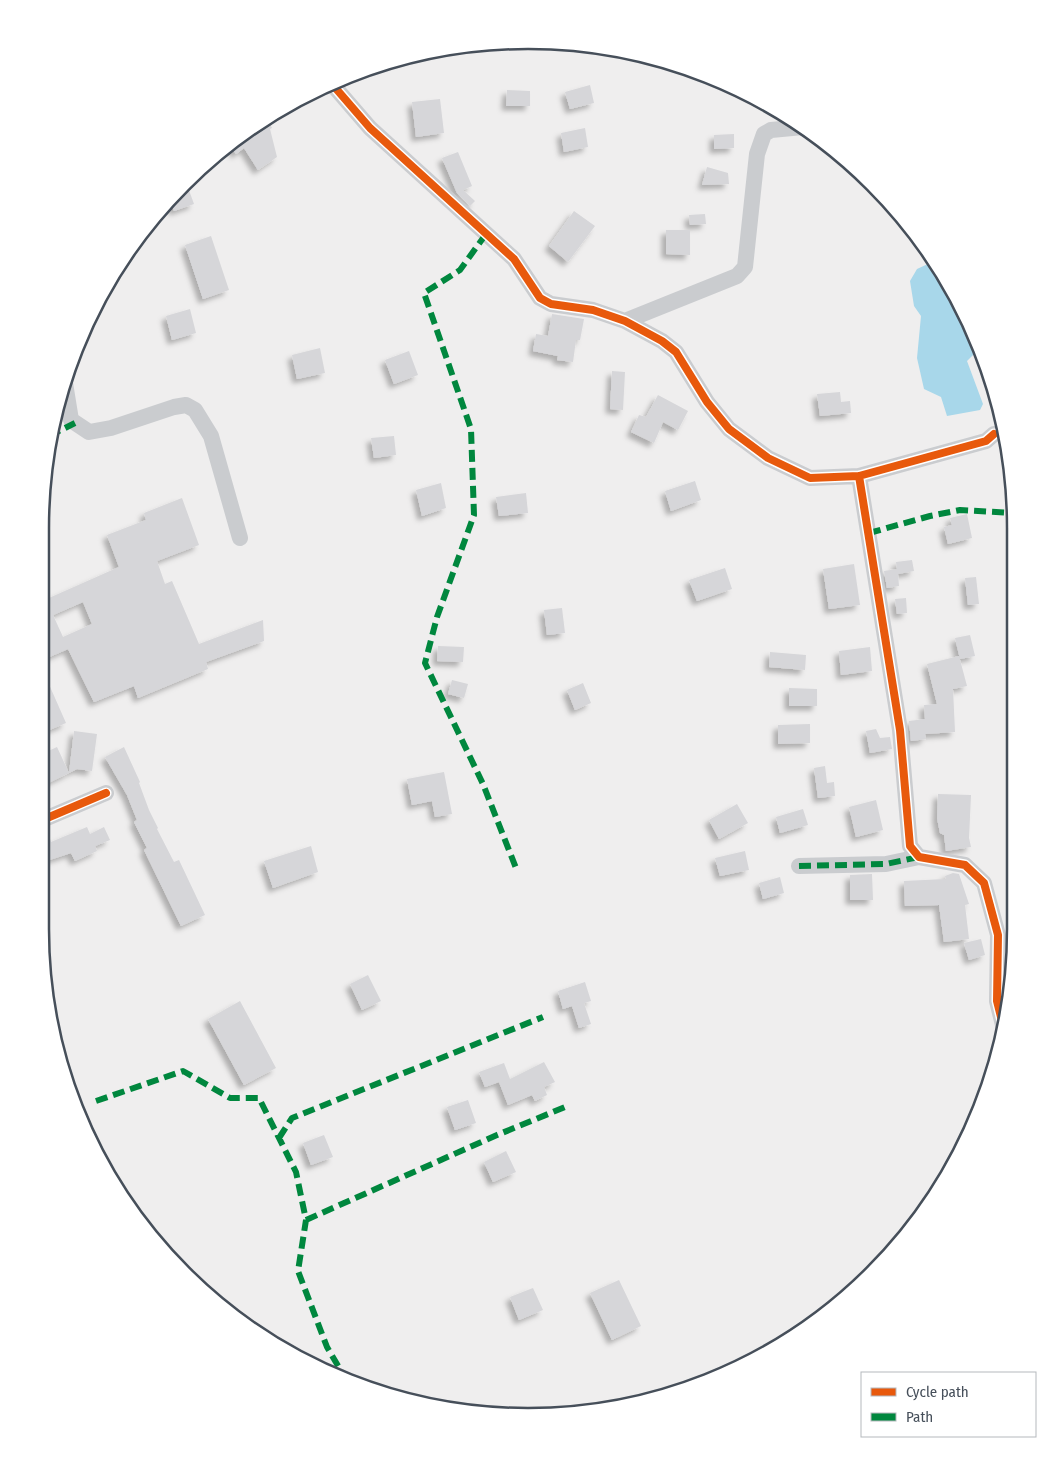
<svg xmlns="http://www.w3.org/2000/svg" width="1056" height="1457" viewBox="0 0 1056 1457" font-family="'Fira Sans Condensed',sans-serif">
<defs>
<filter id="shadow"><feDropShadow dx="-4.5" dy="4.5" stdDeviation="2.5" flood-color="#0004"/></filter>
</defs>
<rect width="100%" height="100%" fill="#efeeee"/>
<path fill="#a8d7ea" d="M930 263 979 341 976 352 967 361 983 404 980 410 947 416 941 397 924 389 917 358 921 316 914 306 910 281 917 269Z"/>
<path fill="#d6d6d9" fill-rule="evenodd" filter="url(#shadow)" d="M590 85 594 103 570 109 565 92Z
M507 90 530 91V106H506Z
M440 99 444 133 416 137 412 102Z
M267 118 272 128 270 129 277 157 258 170 244 148 236 154 230 145Z
M585 128 588 147 564 152 561 133Z
M734 134V148L714 149V135Z
M458 152 472 186 463 190 475 201 470 206 457 193 442 158Z
M707 167 728 173 729 184 702 185Z
M186 182 194 204 174 211 169 198Z
M574 211 595 226 568 262 549 246Z
M705 214 706 224 690 225 689 215Z
M666 230H690V255L666 254Z
M211 236 229 290 203 299 185 245Z
M190 309 196 333 172 340 166 316Z
M552 314 584 319 580 340H576L573 362 557 360 558 356 533 351 536 334 548 336Z
M320 348 325 373 297 379 292 355Z
M409 351 418 375 394 384 385 360Z
M612 371 625 372 623 410 610 409Z
M840 392 841 402 850 401 851 413 820 416 817 394Z
M658 395 688 411 678 430 663 422 654 443 631 432 639 415 646 417Z
M394 436 396 455 374 458 371 438Z
M695 481 701 500 671 511 665 491Z
M441 483 446 508 422 516 416 490Z
M526 493 528 513 499 516 496 497Z
M182 498 199 545 157 561 165 584 172 581 199 644 263 620 264 641 206 662 208 669 138 698 134 686 94 702 68 649 40 661V602L119 567 107 535 146 520 144 513ZM83 602 92 624 63 637 53 615Z
M967 514 972 538 948 544 944 527 952 525 950 518Z
M912 560 914 571 898 574 899 586 887 588 884 571 897 569 896 562Z
M854 564 860 605 829 609 823 569Z
M725 568 732 589 697 601 689 580Z
M976 577 979 604 968 605 965 578Z
M906 598 907 613 897 614 895 599Z
M562 608 565 633 547 635 544 610Z
M970 635 975 656 960 659 955 638Z
M438 646 464 647 463 662 437 661Z
M870 647 872 671 841 675 839 651Z
M770 652 806 655 805 670 769 667Z
M959 656 967 686 953 689 955 732 925 734 926 739 911 741 909 721 925 719 924 705 937 704 927 664Z
M40 664 66 723 40 734Z
M452 680 468 684 464 698 448 694Z
M583 683 591 703 575 710 567 690Z
M789 688 817 689V706H789Z
M810 724V743L778 744V725Z
M876 729 880 738 890 737 892 749 870 753 866 731Z
M74 731 97 734 92 771 77 769 40 787V755L57 747 69 773Z
M124 747 140 782 139 783 149 810 158 828 157 829 174 862 179 860 205 915 181 926 144 850 147 848 134 822 137 820 127 795 105 757Z
M825 766 827 783 834 782 835 796 818 798 814 768Z
M444 772 452 814 435 817 432 801 412 805 407 779Z
M938 794 971 795 969 838 971 847 946 851 944 835 940 833 937 818Z
M876 800 883 830 856 837 849 807Z
M737 804 748 823 719 839 709 820Z
M803 809 808 825 780 833 776 817Z
M87 827 90 834 104 827 110 840 95 846 97 851 75 861 71 853 40 863V831L47 829 51 842Z
M311 846 318 872 273 888 264 861Z
M745 851 749 870 720 876 715 858Z
M953 873 959 874 969 904 965 905 969 939 944 942 939 905 905 906 904 881 946 879 945 876Z
M872 874 873 900H850V875Z
M780 877 784 893 763 899 759 883Z
M981 939 985 955 969 960 964 943Z
M368 975 381 1001 362 1010 350 984Z
M585 982 591 1001 584 1003 591 1024 579 1028 572 1006 563 1009 558 991Z
M240 1001 276 1068 244 1085 208 1019Z
M544 1062 555 1082 544 1087 547 1095 535 1101 532 1095 508 1105 499 1082 485 1087 479 1072 504 1063 510 1079Z
M468 1100 476 1123 455 1130 447 1107Z
M324 1135 333 1157 311 1165 303 1143Z
M506 1151 516 1172 493 1182 484 1162Z
M619 1280 641 1326 612 1340 590 1293Z
M533 1288 543 1310 519 1320 510 1297Z"/>
<g fill="none" stroke-linecap="round" stroke-linejoin="round">
<path stroke="#cacccf" stroke-width="16" d="M332 84 370 128 514 259 540 298 551 304 593 310 625 321 662 341 676 352 707 402 729 429 768 458 810 478 859 476 986 441 994 434
M625 321 737 276 745 267 757 154 764 134 771 130 803 127
M65 383 71 420 89 432 111 428 174 407 186 405 195 410 211 436 240 538
M859 476 900 730 910 846 919 857 965 865 984 883 998 935 997 1001 1004 1029
M40 821 106 793
M799 866 886 864 919 857"/>
<path stroke="#00873e" stroke-width="6" stroke-dasharray="12 6" stroke-linecap="butt" d="M486 234 460 270 424 293 471 429 474 515 437 617 425 663 483 784 516 868
M49 436 75 423
M869 533 930 516 960 510 1012 513
M799 866 886 864 919 857
M96 1101 183 1071 230 1098H259L296 1172 306 1220 298 1271 327 1347 344 1376
M279 1138 292 1118 543 1017
M306 1220 497 1135 570 1105"/>
<defs>
<path id="cycleway" d="M332 84 370 128 514 259 540 298 551 304 593 310 625 321 662 341 676 352 707 402 729 429 768 458 810 478 859 476 986 441 994 434
M859 476 900 730 910 846 919 857 965 865 984 883 998 935 997 1001 1004 1029
M40 821 106 793"/>
</defs>
<use href="#cycleway" stroke="#fff" stroke-width="11"/>
<use href="#cycleway" stroke="#e8590c" stroke-width="8"/>
</g>
<path d="M0 0H1056V1457H0ZM528 49H528A479 479 0 0 1 1007 528V929A479 479 0 0 1 528 1408H528A479 479 0 0 1 49 929V528A479 479 0 0 1 528 49Z" fill="#fff" fill-rule="evenodd"/>
<path fill="none" stroke="#464f5a" stroke-width="2.5" d="M528 49H528A479 479 0 0 1 1007 528V929A479 479 0 0 1 528 1408H528A479 479 0 0 1 49 929V528A479 479 0 0 1 528 49Z"/>
<rect x="861" y="1372" width="175" height="65" fill="#ffffff" stroke="#b5b9bd"/>
<rect x="871" y="1388" width="25" height="8" fill="#e8590c" stroke="#b5b9bd"/>
<text x="906" y="1397" font-size="15" fill="#464f5a">Cycle path</text>
<rect x="871" y="1413" width="25" height="8" fill="#00873e" stroke="#b5b9bd"/>
<text x="906" y="1422" font-size="15" fill="#464f5a">Path</text>
</svg>
